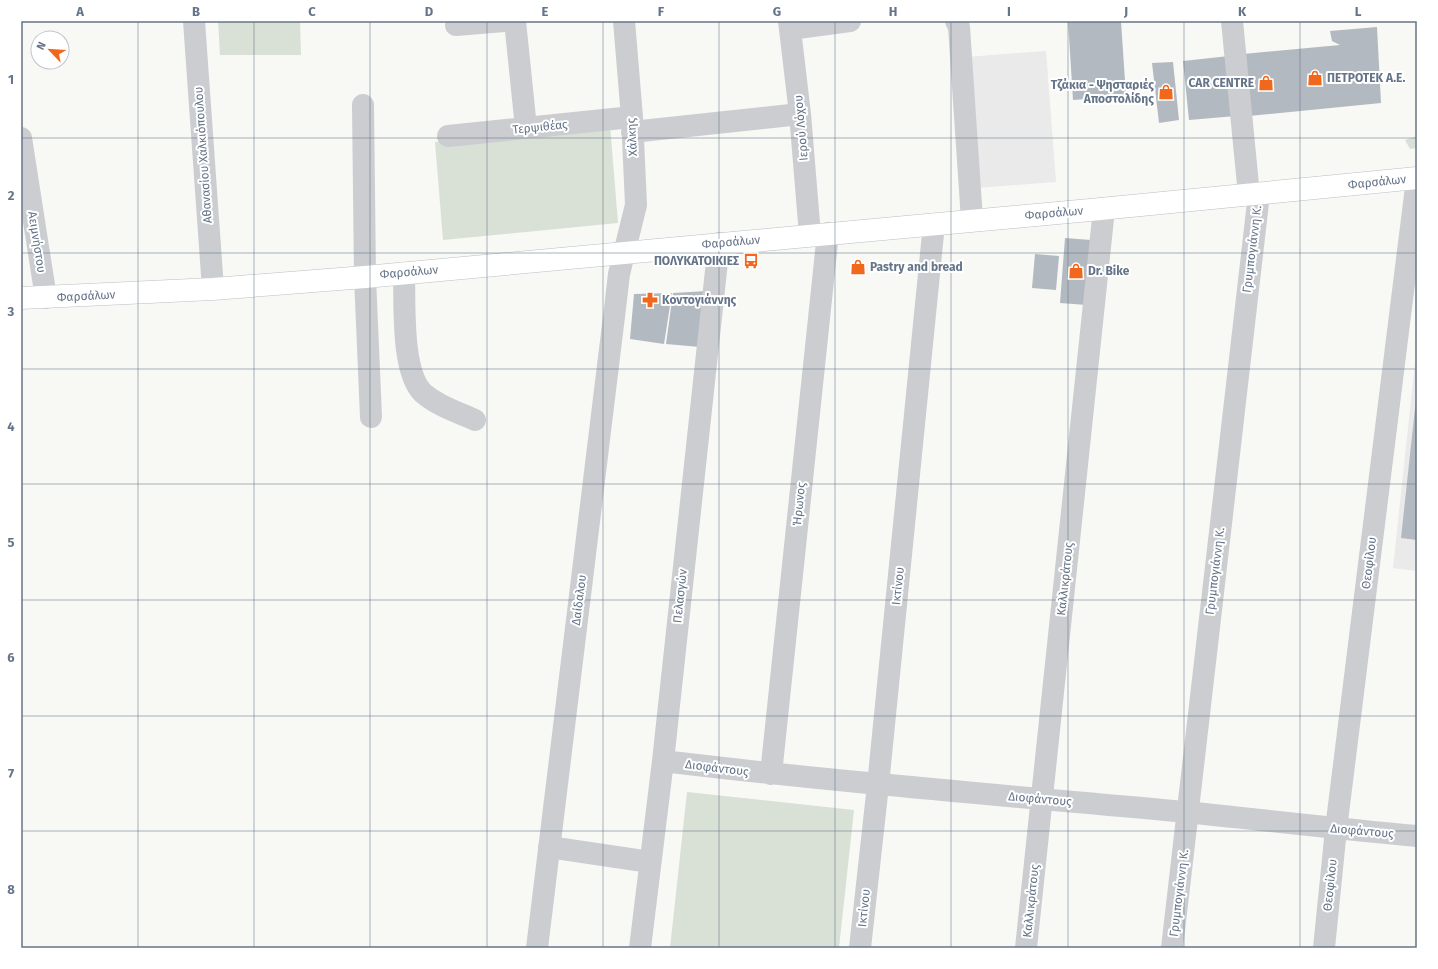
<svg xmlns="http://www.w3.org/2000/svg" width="1438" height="969" viewBox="0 0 1438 969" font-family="'Fira Sans',sans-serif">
<rect width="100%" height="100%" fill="#f8f8f5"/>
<path fill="#e9eae9" d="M1046 51 1056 182 976 188 966 57Z
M1417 344V571L1393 568Z"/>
<path fill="#d9e1d6" d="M218 21H300L301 55H220Z
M610 125 618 223 443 240 435 142Z
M1417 136V148L1410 149 1405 140Z
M687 792 854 810 839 948H670Z"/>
<path fill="#b3b9c0" d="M1068 21H1121L1126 96 1073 100Z
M1377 27 1381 103 1249 116 1243 54 1340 45 1332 41 1330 31Z
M1229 56 1236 116 1189 120 1183 61Z
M1173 62 1179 120 1159 123 1152 63Z
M1065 238 1091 240 1087 305 1060 303Z
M1035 254 1059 256 1056 290 1032 288Z
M707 291 700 347 666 344 673 293Z
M672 293 664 344 630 339 634 294Z
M1416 399H1417V540L1401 538Z"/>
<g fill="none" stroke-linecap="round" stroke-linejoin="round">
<defs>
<path id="major" d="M21 298 213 289 365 277 1090 210 1417 178"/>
</defs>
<use href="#major" stroke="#bbbec3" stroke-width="23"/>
<path stroke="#cbcdd1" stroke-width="22" d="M194 21 213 289
M515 21 526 128
M789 21 800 114 810 235
M956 21 959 27 972 220
M1232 21 1249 195
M456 25 504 21
M790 29 850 21
M363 105 365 277 371 417
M632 132 800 114
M448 136 632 117
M21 138 46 298
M404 273C405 303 401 372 423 393 438 406 457 412 475 420
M663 761C837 782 1011 796 1186 812 1263 820 1340 829 1417 836
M771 774 828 233
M549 847 650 862
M537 948 616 300 619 274 636 205 632 117 624 21
M640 948 663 761 719 243
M860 948 878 785 934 224
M1026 948 1104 209
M1172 948 1259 194
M1324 948 1336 829 1417 179"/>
<use href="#major" stroke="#fff" stroke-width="22"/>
</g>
<path fill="none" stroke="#657489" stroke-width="1" stroke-opacity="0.55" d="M138 21V948M254 21V948M370 21V948M487 21V948M603 21V948M719 21V948M835 21V948M951 21V948M1068 21V948M1184 21V948M1300 21V948M21 138H1417M21 253H1417M21 369H1417M21 484H1417M21 600H1417M21 716H1417M21 831H1417"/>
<defs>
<symbol id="shop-bare" viewBox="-9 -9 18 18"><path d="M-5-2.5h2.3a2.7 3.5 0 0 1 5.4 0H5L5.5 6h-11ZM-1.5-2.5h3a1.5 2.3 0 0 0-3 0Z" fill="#f1681d" stroke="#fff" stroke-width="2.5" paint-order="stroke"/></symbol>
<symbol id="bus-bare" viewBox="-9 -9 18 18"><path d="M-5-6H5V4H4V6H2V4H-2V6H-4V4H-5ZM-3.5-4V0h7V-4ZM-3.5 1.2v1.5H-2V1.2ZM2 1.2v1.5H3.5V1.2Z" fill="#f1681d" stroke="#fff" stroke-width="2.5" paint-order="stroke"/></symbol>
<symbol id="pharmacy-bare" viewBox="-9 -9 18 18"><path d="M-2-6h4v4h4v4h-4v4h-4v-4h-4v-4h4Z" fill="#f1681d" stroke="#fff" stroke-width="2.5" paint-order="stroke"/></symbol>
</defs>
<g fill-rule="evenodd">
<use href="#shop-bare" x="1304" y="67" width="22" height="22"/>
<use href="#shop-bare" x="1255" y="72" width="22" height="22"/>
<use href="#shop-bare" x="1155" y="81" width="22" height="22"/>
<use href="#bus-bare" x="740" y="250" width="22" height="22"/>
<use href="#shop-bare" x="847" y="256" width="22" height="22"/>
<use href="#shop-bare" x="1065" y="260" width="22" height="22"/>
<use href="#pharmacy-bare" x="639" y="289" width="22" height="22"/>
</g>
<g text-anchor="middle" stroke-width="4" stroke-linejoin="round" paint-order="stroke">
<g font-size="12" font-weight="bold" fill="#657489" stroke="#fff" text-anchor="start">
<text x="1327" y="82">ΠΕΤΡΟΤΕΚ Α.Ε.</text>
<text x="1254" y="87" text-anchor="end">CAR CENTRE</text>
<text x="1154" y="89" text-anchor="end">Τζάκια - Ψησταριές<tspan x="1154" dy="14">Αποστολίδης</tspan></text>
<text x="739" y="265" text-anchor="end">ΠΟΛΥΚΑΤΟΙΚΙΕΣ</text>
<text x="870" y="271">Pastry and bread</text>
<text x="1088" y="275">Dr. Bike</text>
<text x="662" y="304">Κοντογιάννης</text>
</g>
<g font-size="12" fill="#657489" stroke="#fff">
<text transform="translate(540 127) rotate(-6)" y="4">Τερψιθέας</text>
<text transform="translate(801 128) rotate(-95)" y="4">Ιερού Λόχου</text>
<text transform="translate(632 137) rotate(-93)" y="4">Χάλκης</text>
<text transform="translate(203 155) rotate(-94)" y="4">Αθανασίου Χαλκιόπουλου</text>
<text transform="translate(1377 182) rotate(-6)" y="4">Φαρσάλων</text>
<text transform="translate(1054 213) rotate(-5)" y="4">Φαρσάλων</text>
<text transform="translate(37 242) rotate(81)" y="4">Αειμνήστου</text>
<text transform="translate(731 242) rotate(-5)" y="4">Φαρσάλων</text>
<text transform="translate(1252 249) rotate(-83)" y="4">Γρυμπογιάννη Κ.</text>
<text transform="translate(409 272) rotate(-5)" y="4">Φαρσάλων</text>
<text transform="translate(86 296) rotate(-3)" y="4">Φαρσάλων</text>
<text transform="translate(799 504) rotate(-84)" y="4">Ήρωνος</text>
<text transform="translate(1369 563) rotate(-83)" y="4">Θεοφίλου</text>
<text transform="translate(1215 571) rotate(-83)" y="4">Γρυμπογιάννη Κ.</text>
<text transform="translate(1065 579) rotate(-84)" y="4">Καλλικράτους</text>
<text transform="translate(898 586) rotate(-84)" y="4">Ικτίνου</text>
<text transform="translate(680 596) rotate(-84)" y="4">Πελασγών</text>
<text transform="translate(579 600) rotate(-83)" y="4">Δαίδαλου</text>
<text transform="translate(717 768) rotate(7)" y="4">Διοφάντους</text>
<text transform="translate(1040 799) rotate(5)" y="4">Διοφάντους</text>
<text transform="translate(1362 831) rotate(5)" y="4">Διοφάντους</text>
<text transform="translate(1330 885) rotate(-84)" y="4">Θεοφίλου</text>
<text transform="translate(1179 893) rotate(-83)" y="4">Γρυμπογιάννη Κ.</text>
<text transform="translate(1031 901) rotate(-84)" y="4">Καλλικράτους</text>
<text transform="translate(864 908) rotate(-84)" y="4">Ικτίνου</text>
</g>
</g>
<rect width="1438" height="969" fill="none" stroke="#ffffff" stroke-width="44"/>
<g transform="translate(50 50) rotate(295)"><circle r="19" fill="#ffffff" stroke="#c1c7d0"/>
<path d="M0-3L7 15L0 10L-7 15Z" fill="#f1681d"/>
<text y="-6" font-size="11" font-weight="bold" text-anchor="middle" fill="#657489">N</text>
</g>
<rect x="22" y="22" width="1394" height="925" fill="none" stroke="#657489" stroke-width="1.5"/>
<g font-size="13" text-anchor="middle" font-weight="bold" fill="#657489">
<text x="80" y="16">A</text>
<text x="196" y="16">B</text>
<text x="312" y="16">C</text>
<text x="429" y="16">D</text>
<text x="545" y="16">E</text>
<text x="661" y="16">F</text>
<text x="777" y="16">G</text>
<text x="893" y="16">H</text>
<text x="1009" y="16">I</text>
<text x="1126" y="16">J</text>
<text x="1242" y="16">K</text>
<text x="1358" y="16">L</text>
<text x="11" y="84">1</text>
<text x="11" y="200">2</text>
<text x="11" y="316">3</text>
<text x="11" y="431">4</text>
<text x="11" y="547">5</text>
<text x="11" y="662">6</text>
<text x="11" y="778">7</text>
<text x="11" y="894">8</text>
</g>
</svg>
